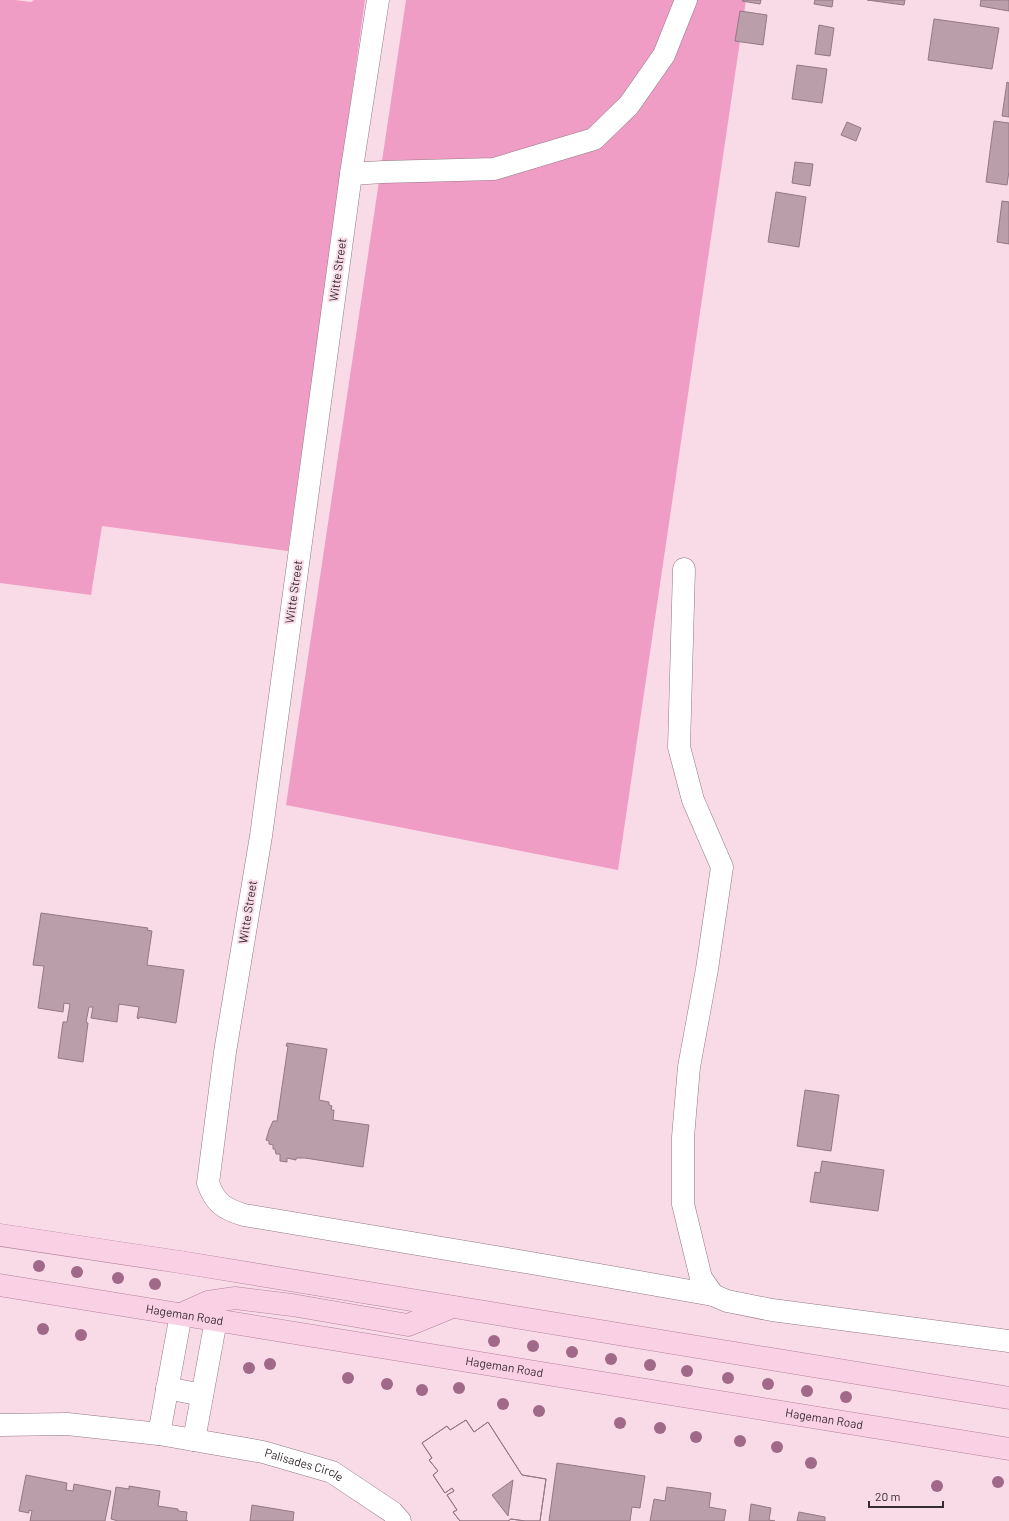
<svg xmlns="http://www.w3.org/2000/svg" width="1009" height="1521" viewBox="0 0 1009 1521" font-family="Barlow,sans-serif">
<rect width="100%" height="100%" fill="#f9dbe8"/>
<path fill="#ef9dc5" d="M0 0H15L31 2 34 0H365L288 551 102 526 91 595 0 583Z
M406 0H746L618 870 286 805Z"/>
<path fill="#ba9eaa" stroke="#947885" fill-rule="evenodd" d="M743 0H761L760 4 742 1Z
M815 0H833L832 7 814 4Z
M867 0H905L904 5Z
M981 0H1009V11L980 6Z
M740 11 767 15 763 45 735 41Z
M934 19 999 28 992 69 928 60Z
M819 25 834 28 830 56 815 54Z
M797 65 827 69 822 103 792 99Z
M1007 82 1009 83V117L1002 116Z
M994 121 1009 123V171L1007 185 986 182Z
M847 122 861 128 856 141 841 135Z
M795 162 813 164 810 186 792 183Z
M776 192 806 197 799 247 768 242Z
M1002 201 1009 202V244L997 242Z
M41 913 148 928 147 930 152 931 147 965 184 970 176 1023 139 1017V1019L137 1018 139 1007 119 1004 117 1022 91 1018 93 1007H89L86 1022 88 1023 83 1062 58 1058 63 1022H67L70 1004 64 1003 63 1012 38 1008 44 966 33 965Z
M287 1043 327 1049 319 1100 329 1102V1105L332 1106 331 1110H334L333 1120 369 1125 363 1167 305 1158H296V1160L287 1158V1162L280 1161V1154H276L275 1149H273V1145L269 1144V1141L266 1140 269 1130 273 1121H277L288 1046H286Z
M805 1090 839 1095 831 1151 797 1146Z
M822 1161 884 1170 878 1211 810 1202 815 1172 820 1173Z
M466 1420 474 1432 488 1422 522 1475 546 1479 540 1521H525L511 1519 508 1521H460L453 1512 457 1510 447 1495 454 1491 452 1488 445 1493 433 1475 438 1471 429 1460 432 1458 422 1443 447 1426 450 1430ZM513 1480 508 1516 492 1495Z
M466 1420 474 1432 488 1422 522 1475 546 1479 540 1521H525L511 1519 508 1521H460L453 1512 457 1510 447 1495 454 1491 452 1488 445 1493 433 1475 438 1471 429 1460 432 1458 422 1443 447 1426 450 1430Z
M557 1463 645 1476 640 1508 632 1507 630 1521H549Z
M26 1475 67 1483 66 1490 73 1491 74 1484 111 1491 105 1521H30L32 1511 29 1510V1513L19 1511Z
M129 1486 160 1491 158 1506 178 1509V1511L187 1512 186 1521H188H118L111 1519 116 1487 129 1489Z
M667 1487 711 1493 709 1507 726 1510 724 1521H650L654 1499 665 1501Z
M751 1504 771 1508 769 1520 775 1521H749Z
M252 1505 294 1512 293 1521H250Z
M799 1512 825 1517V1521H797Z"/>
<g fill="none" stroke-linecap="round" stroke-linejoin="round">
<defs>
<g id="minor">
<path d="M378 0 351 174 261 836 225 1052 208 1183C215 1203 224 1209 244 1215L537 1264 713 1295"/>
<path d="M351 174 383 172 494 169 594 139 629 105 664 55 686 0"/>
<path d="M684 569 679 747 693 800 722 867 707 969 689 1067 683 1137V1204L701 1278 713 1295 727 1301 772 1310 1009 1341"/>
<path d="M167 1388 202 1395"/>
<path id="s1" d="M0 1425 67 1424 159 1434 263 1452 332 1472 392 1512 400 1521"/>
<path d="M159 1434 181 1314"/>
<path d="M194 1440 216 1320"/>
</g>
<g id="major">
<path d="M0 1235 180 1262 1009 1398"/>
<path id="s2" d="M0 1285 1009 1449"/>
<path d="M181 1314 208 1302 235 1298 292 1305 408 1325 452 1307"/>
</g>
</defs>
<use href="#minor" stroke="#937884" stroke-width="23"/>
<use href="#major" stroke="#b4829a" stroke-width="23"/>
<use href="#minor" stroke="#fff" stroke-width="22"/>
<use href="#major" stroke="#fad0e5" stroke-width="22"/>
</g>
<g fill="#a06988">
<circle cx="39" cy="1266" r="6"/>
<circle cx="77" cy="1272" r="6"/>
<circle cx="118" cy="1278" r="6"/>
<circle cx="155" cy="1284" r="6"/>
<circle cx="43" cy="1329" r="6"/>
<circle cx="81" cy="1335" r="6"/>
<circle cx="494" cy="1341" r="6"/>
<circle cx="533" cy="1346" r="6"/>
<circle cx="572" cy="1352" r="6"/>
<circle cx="611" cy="1359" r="6"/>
<circle cx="270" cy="1364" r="6"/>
<circle cx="650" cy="1365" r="6"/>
<circle cx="249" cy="1368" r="6"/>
<circle cx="687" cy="1371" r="6"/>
<circle cx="348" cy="1378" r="6"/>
<circle cx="728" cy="1378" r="6"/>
<circle cx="387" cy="1384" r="6"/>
<circle cx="768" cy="1384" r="6"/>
<circle cx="459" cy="1388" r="6"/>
<circle cx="422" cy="1390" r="6"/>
<circle cx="807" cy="1391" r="6"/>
<circle cx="846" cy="1397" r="6"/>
<circle cx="503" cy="1404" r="6"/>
<circle cx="539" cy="1411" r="6"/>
<circle cx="620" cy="1423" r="6"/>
<circle cx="660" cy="1428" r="6"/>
<circle cx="696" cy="1437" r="6"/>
<circle cx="740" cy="1441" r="6"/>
<circle cx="777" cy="1447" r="6"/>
<circle cx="811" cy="1463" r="6"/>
<circle cx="998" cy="1482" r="6"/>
<circle cx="937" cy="1486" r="6"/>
</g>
<g text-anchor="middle" stroke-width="4" stroke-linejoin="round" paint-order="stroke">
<g font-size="12" fill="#372c31" stroke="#f9dbe8">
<text transform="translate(338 270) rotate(-82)" y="4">Witte Street</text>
<text transform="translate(294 592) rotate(-82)" y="4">Witte Street</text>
<text transform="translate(248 912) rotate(-81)" y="4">Witte Street</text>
<text dy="4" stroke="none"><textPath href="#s2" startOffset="187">Hageman Road</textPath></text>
<text dy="4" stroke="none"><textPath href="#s2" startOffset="511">Hageman Road</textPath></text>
<text dy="4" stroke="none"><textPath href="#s2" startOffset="835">Hageman Road</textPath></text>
<text dy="4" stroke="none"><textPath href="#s1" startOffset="308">Palisades Circle</textPath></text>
</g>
</g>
<path d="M869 1501v6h74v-6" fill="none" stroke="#372c31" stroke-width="2"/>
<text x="875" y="1501" font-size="12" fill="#372c31" stroke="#f9dbe8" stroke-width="3" paint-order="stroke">20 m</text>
</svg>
